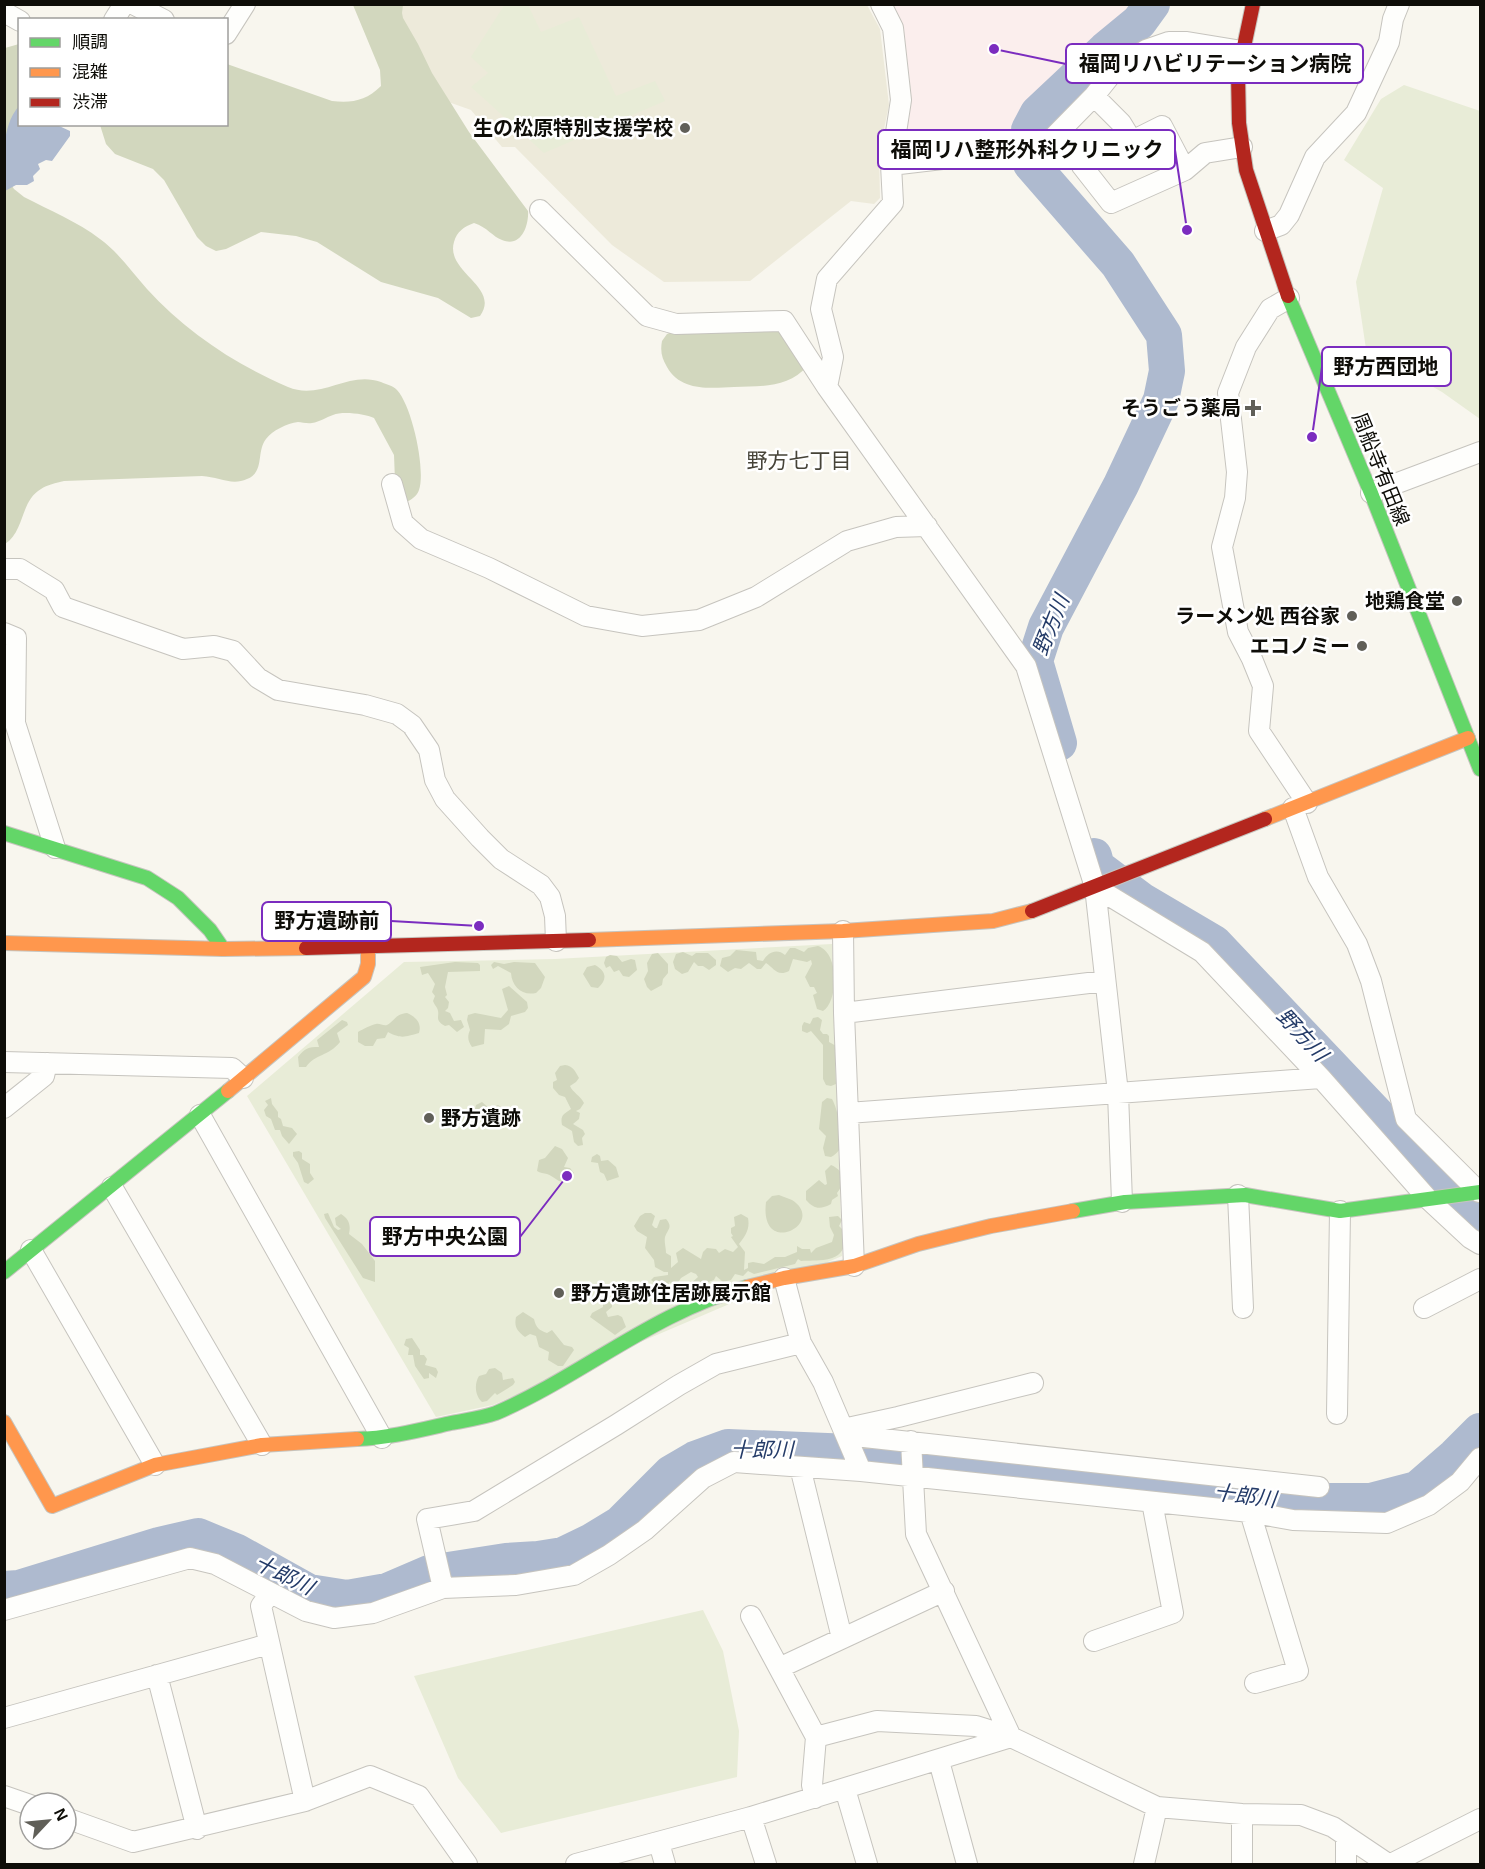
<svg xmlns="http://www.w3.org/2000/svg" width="1485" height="1869" viewBox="0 0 1485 1869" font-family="Arial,'Noto Sans JP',sans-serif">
<rect width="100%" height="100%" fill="#f8f6ee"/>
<path fill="#edeada" d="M403 4 867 5 880 29 889 105 879 153 880 198 874 204 851 201 750 281 664 282 612 245 515 147H502L471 110 440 99 397 15Z"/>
<path fill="#fbeeed" d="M893 5H1131L1047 84 1026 107 1017 136 901 153 911 89 897 13Z"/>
<path fill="#e8ecd7" d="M505 4 528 5 541 32 579 17 616 96 655 81 665 101 544 153 471 87 488 73 471 57Z
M1404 85 1480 111V419L1442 392 1366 349 1356 282 1383 188 1344 160 1381 99Z
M832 944 842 1256 493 1405 436 1417 247 1096 404 962 555 959Z
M703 1610 723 1651 739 1731 737 1777 501 1833 458 1778 414 1676Z"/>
<path fill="#d2d7be" d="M353 5H403L402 13 403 18 418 44 432 73 469 132 528 211C529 226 521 248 502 240 493 237 487 227 474 223 464 227 457 231 454 242 445 272 501 287 480 316L471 318 438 298 381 282 317 242 296 236 261 232 226 249 216 251 206 246 197 237 164 180 153 169 115 154 106 144 100 125 226 124 227 64 332 101C352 103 366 101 381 86L380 70Z
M19 44V120L5 158V48Z
M4 174 14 189 24 197C49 210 78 222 100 239 118 252 132 272 147 289 185 331 236 365 288 387 321 401 348 370 381 382 387 385 392 385 397 390 412 406 426 470 419 490 417 496 411 500 406 502L395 481 394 455 374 418C365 414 343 411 333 415 326 417 320 422 312 423 307 424 302 422 298 422 287 423 272 431 266 439 256 452 265 472 247 479 232 486 219 477 202 476L64 481C56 483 47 485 41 489 20 501 25 531 5 544Z
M783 328 807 366C789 388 761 386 734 387 711 388 681 392 667 367 662 358 660 352 662 341L667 334 674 331Z
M818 946C840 953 838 1002 823 1011L817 1009 813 995 817 993 814 987H810L805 977 812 964 811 960 807 962 793 959 789 971C777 977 774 968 766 963L761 969H757L749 963 741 969 735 968 728 972 720 966 722 958 730 956 736 950 756 952 757 960 763 961C768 952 777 948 785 955L790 948H795L804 952 808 948Z
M683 952 692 956 696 953H708L716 960V965L709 970 703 966H698L694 962 688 972 682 974 675 969 673 962 676 954Z
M658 953 668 964V973L663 979 662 985 651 991 647 987 644 979 648 971 647 963 652 954Z
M610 955 617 956 622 962 631 959 635 960 637 970 629 977 623 976 619 970 614 972 610 966 606 968 604 963 606 957Z
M455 962 478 963 480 965V971L448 972 445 987 447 995 445 997 449 1002 448 1008 445 1011 450 1013 454 1021 461 1020 464 1027 457 1032 449 1025 445 1026C433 1019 441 1016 437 1008 436 1006 434 1004 433 1001L435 996 432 992 435 984 428 973 422 975 420 967Z
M494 962 504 964 514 962 535 963 545 977 541 988 536 993C522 996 512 987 511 973L498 966 493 969 491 965Z
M595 965C606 971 608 979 598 988L591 987 583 974 587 967Z
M509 986 527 1002 528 1008 525 1012 511 1016 509 1024 501 1030 485 1029 484 1044 472 1047C468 1041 467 1037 470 1030L467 1020 468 1015 475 1013 501 1018 508 1010 502 989Z
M407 1013C416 1017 422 1023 419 1033 405 1037 401 1039 388 1032L385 1038 377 1039 373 1046H365L358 1042V1032C363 1029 371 1025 376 1024 381 1023 385 1028 390 1023 396 1018 397 1014 407 1013Z
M818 1017 822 1020 820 1030 823 1034H827L829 1036V1042L838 1047 839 1058 835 1067 836 1084 831 1086 826 1085 823 1079V1045L811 1031 807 1033 802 1031V1026L804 1022 810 1024 813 1018Z
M342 1020 347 1022 348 1025 337 1033 340 1042C329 1056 315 1054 306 1067H299L298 1057C305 1048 308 1047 319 1047L317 1040Z
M565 1065C573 1066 575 1071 579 1078L576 1082 570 1086C573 1093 580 1095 584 1103L580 1109 576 1111 580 1113 579 1119 573 1124 583 1130 585 1134 582 1138 583 1145 578 1146 574 1142 572 1131 562 1125C560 1115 564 1114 571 1109L565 1097 559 1095 553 1088V1082L557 1080 555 1073 560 1066Z
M271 1098 272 1104 278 1112V1117L281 1119 283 1126 292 1128 297 1134 289 1144 282 1136 280 1130H275L271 1119 266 1116 264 1110 268 1105 265 1101Z
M827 1098 832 1099C837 1107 844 1137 841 1147 839 1151 835 1155 831 1157L825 1156 823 1148 826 1136 819 1129 822 1102Z
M482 1102 490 1109 498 1105C505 1109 504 1114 503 1121L493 1126H488L484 1119H479L474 1113 476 1105Z
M555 1146 562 1149 568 1158 564 1167 570 1168 574 1173C562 1190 558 1178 547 1174 544 1173 540 1173 537 1171L539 1160 545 1158Z
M299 1151 302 1153V1159L310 1164V1173L314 1179 308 1184 304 1182 298 1163 293 1156V1152Z
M597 1154 600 1156 601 1161 608 1160 616 1167 619 1177 607 1181 604 1174 600 1172 598 1163 591 1162 592 1157Z
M831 1165C845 1171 846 1182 837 1193L838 1196 832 1200 831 1204C820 1210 814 1209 806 1200V1191L819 1180 825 1185 827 1184 825 1171Z
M779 1195C783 1197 788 1198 792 1200 828 1223 759 1259 766 1202L772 1196Z
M328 1213 334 1227 338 1230 341 1229 336 1225 335 1218 341 1214C349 1219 351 1225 349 1234L362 1244 375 1261V1282L363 1278 325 1218 324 1214Z
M645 1213H651L655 1216 652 1225 655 1228H657L660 1220 666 1219C673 1227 668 1229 665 1237 664 1242 666 1248 666 1253L671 1256V1268L678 1262 676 1253 683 1248 701 1259 703 1252 707 1248 716 1249 719 1253 725 1249 733 1252 738 1247 731 1237 733 1236 731 1233V1228L735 1226 734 1217 741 1214 748 1218C750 1229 746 1235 739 1244L745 1252 744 1270 748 1268V1263L753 1262 764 1264 775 1257H785L797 1252V1246L802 1249H810L811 1253 816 1248 832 1242 834 1235 830 1227 829 1217 838 1216 842 1220 839 1226 843 1230C843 1235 844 1240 844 1245 841 1263 815 1260 801 1261L798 1259 795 1264 754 1274 748 1271 743 1276 735 1274 731 1280 723 1282 716 1276 714 1280 691 1288V1294L679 1299 676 1293 678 1287 688 1286 698 1277 696 1274 691 1272 681 1278 677 1284 673 1285 669 1282 667 1289 665 1290 651 1280 654 1277 668 1275V1272H664L655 1267 654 1260 645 1248 647 1237 637 1231 634 1226 640 1216Z
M606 1300 612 1302V1307L606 1312 608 1317 618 1315 622 1317 626 1327 615 1335 590 1317 592 1313 603 1307V1302Z
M523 1312 534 1319C536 1328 539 1330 547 1333L552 1330 564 1345 572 1347 574 1350 563 1366H558L548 1360 549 1352 539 1347 536 1336 530 1334 525 1337C517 1331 514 1327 516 1317Z
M412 1338 420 1350V1355H424L427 1359 425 1365 436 1368 438 1372 436 1378 429 1373V1378L424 1379 415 1366 413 1355H408L409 1348 404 1345 406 1339Z
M495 1368 502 1373 503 1380 513 1378 515 1382 513 1385 497 1395 495 1393 487 1401 482 1402C475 1396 474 1384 479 1376L486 1374 489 1369Z"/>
<path fill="#aebacf" d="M19 106 20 124 57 125 70 131V136L52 161 46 160 38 164 40 169 33 176 34 181 27 185H16L5 191C4 163 0 128 19 106Z"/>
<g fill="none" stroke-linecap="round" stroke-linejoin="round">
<path stroke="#aebacf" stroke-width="36" d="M1059 743 1035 661 1046 627 1121 485 1161 400 1167 371 1164 335 1118 264 1031 164 1029 130 1038 113 1105 50 1139 22 1152 4
M1094 856 1097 867 1141 900 1214 943 1480 1223
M4 1589 19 1588 159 1545 198 1536 237 1552 309 1592 347 1598 387 1591 429 1573 506 1561 538 1559 563 1555 592 1541 620 1524 671 1473 695 1459 728 1447 875 1453 1284 1501H1371L1417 1489 1455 1456 1480 1431"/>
<defs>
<path id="street" d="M133 4 164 20
M4 12 20 21
M114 20 124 4
M226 34 245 4
M1094 96 1121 123 1132 141
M891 165 1044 147 1094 96 1110 76 1128 61 1146 50 1169 42H1187L1242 51
M1185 170 1162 126 1082 166 1111 203 1185 170 1205 153 1242 147
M540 210 647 316 676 324 784 321 827 387 1026 666 1095 887 1118 1093 1122 1202
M1265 231 1281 225 1289 215 1315 157 1356 113 1389 42 1393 19 1399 4
M1289 298 1270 309 1246 347 1228 393 1237 472 1235 498 1222 547 1238 632 1252 659 1263 686 1259 731 1307 803
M827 387 833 357 821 309 827 279 893 203 891 165 901 100 893 28 881 4
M392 484 403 523 421 539 489 568 586 616 642 626 699 620 756 597 847 541 896 527 927 526
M1371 493 1480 452
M4 569H20L54 590 63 607 183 649 214 646 233 651 258 678 278 690 365 705 397 714 412 725 429 750 435 780 445 799 480 838 501 859 541 885 550 897 555 916 556 941
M4 633 16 638 15 723 55 848
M1293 808 1318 877 1357 944 1371 981 1406 1119 1479 1192
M1095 887 1202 952 1321 1078 1428 1199 1470 1238 1480 1244
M843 931 844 1013 854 1266
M844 1013 1105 981
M4 1062 232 1068 243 1078
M4 1108 44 1076 47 1063
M848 1113 1321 1078
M200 1115 382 1438
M112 1187 262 1445
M1238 1195 1243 1308
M31 1250 155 1465
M784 1278 801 1343 823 1382 861 1471
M1424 1308 1480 1279
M1337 1414 1340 1211
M843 1429 898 1417 1033 1383
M846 1435 1319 1487
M911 1441 916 1534 1011 1737
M800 1467 842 1638
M1250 1512 1298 1671 1255 1683
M443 1588 427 1519 474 1511 616 1425 679 1385 716 1364 801 1343
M270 1593 261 1606 305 1801
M4 1610 190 1558 215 1564 306 1611 334 1618 373 1613 443 1588 516 1585 574 1575 609 1555 645 1530 703 1478 734 1462 861 1471 1250 1512 1293 1520 1387 1523 1429 1505 1460 1482 1480 1458
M751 1616 816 1737 812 1785 815 1798
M1094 1641 1173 1613 1152 1502
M779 1668 944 1591
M157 1675 197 1829
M4 1718 269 1644
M816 1737 877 1721 976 1726 1011 1737 1157 1807 1242 1814 1301 1815 1333 1827 1388 1864
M939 1761 967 1864
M845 1789 867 1864
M4 1796 30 1805
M1242 1814V1864
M751 1817 766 1864
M66 1818 133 1842 305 1801 370 1776 419 1796 467 1864
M1346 1836V1864
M659 1843 665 1864
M576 1864 751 1817 1011 1737
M1144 1864 1157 1807
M1391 1864 1480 1819"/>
<path id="fast" d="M1288 296 1371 493 1480 769
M4 833 147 878 178 898 210 930 223 949
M1073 1211 1125 1202 1245 1195 1340 1211 1480 1192
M4 1272 228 1091
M357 1439C389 1438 420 1430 451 1423 466 1420 482 1418 496 1413 582 1376 655 1311 747 1287"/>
<path id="slow" d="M1265 819 1468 738
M589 940 843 931 993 921 1032 911
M4 943 223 949 306 948
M228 1091 364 977 368 964V948
M747 1287 784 1278 854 1266 918 1244 991 1226 1073 1211
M4 1422 52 1506 155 1465 262 1445 357 1439"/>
<path id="jam" d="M1253 4 1238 75 1239 123 1246 170 1288 296
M1032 911 1265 819
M306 948 589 940"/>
</defs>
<use href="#street" stroke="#c6c4be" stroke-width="22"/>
<use href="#fast" stroke="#c6c4be" stroke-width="16"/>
<use href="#slow" stroke="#c6c4be" stroke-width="16"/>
<use href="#jam" stroke="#c6c4be" stroke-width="16"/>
<use href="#street" stroke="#fefefc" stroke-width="20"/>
<use href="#fast" stroke="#63d668" stroke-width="14"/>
<use href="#slow" stroke="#ff974d" stroke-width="14"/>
<use href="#jam" stroke="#b3261e" stroke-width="14"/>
</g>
<g fill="#605f58" stroke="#fff" stroke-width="2">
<circle cx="685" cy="128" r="6"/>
<path d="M1250 399h6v6h6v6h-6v6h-6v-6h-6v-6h6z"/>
<circle cx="1457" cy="601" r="6"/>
<circle cx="1352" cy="616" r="6"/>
<circle cx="1362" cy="646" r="6"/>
<circle cx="429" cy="1118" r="6"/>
<circle cx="559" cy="1293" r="6"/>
</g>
<g text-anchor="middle" stroke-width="5" stroke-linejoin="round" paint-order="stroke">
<g font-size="20" font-weight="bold" fill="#0e0d08" stroke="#fff" text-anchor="end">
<text x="673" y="135">生の松原特別支援学校</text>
<text x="1241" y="415">そうごう薬局</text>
<text x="1445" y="608">地鶏食堂</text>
<text x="1340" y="623">ラーメン処 西谷家</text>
<text x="1350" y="653">エコノミー</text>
<text x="441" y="1125" text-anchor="start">野方遺跡</text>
<text x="571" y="1300" text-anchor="start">野方遺跡住居跡展示館</text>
</g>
<g font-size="20" fill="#0e0d08" stroke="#fff">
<text transform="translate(1381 469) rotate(68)" y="7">周船寺有田線</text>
</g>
<g font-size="21" fill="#464338" stroke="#fff">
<text x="799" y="468">野方七丁目</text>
</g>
<g font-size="21" font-style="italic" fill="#243b68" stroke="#fff">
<text transform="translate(1051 625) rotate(-68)" y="7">野方川</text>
<text transform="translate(1302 1035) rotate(47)" y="7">野方川</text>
<text x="762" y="1457">十郎川</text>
<text transform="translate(1245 1496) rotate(7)" y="7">十郎川</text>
<text transform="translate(284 1575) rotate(26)" y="7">十郎川</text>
</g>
</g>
<path fill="none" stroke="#7b2cbf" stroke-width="2" d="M994 49L1066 64M1187 230L1175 150M1312 437L1322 367M479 926L391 921M567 1176L520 1237"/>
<g fill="#7b2cbf" stroke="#fff" stroke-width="2">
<circle cx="994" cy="49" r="6"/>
<circle cx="1187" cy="230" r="6"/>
<circle cx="1312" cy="437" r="6"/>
<circle cx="479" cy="926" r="6"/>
<circle cx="567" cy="1176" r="6"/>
</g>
<g fill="#fff" stroke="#7b2cbf" stroke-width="2">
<rect x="1066" y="44" width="297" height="39" rx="6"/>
<rect x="878" y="130" width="297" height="39" rx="6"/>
<rect x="1322" y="347" width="129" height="39" rx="6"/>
<rect x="262" y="902" width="129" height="39" rx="6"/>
<rect x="370" y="1217" width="150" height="39" rx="6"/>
</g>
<g font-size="21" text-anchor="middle" font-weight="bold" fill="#0e0d08">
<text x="1215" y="71">福岡リハビリテーション病院</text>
<text x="1027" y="157">福岡リハ整形外科クリニック</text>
<text x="1386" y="374">野方西団地</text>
<text x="327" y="928">野方遺跡前</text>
<text x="445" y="1244">野方中央公園</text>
</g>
<rect width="1485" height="1869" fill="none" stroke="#0e0d08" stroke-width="12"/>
<rect x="18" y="18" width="210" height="108" fill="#ffffff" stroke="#9f9e9c" stroke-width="1.5"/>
<rect x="30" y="38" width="30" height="9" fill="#63d668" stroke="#9f9e9c" stroke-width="1.5"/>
<text x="72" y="48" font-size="18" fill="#0e0d08">順調</text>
<rect x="30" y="68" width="30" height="9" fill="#ff974d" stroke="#9f9e9c" stroke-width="1.5"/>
<text x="72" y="78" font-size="18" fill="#0e0d08">混雑</text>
<rect x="30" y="98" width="30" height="9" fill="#b3261e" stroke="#9f9e9c" stroke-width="1.5"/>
<text x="72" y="108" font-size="18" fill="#0e0d08">渋滞</text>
<g transform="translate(48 1821) rotate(64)"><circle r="28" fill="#ffffff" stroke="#9f9e9c" stroke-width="1.5"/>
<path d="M0-4.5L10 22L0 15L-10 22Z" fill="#605f58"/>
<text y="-9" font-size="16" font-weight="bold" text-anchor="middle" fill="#0e0d08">N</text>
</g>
</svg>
